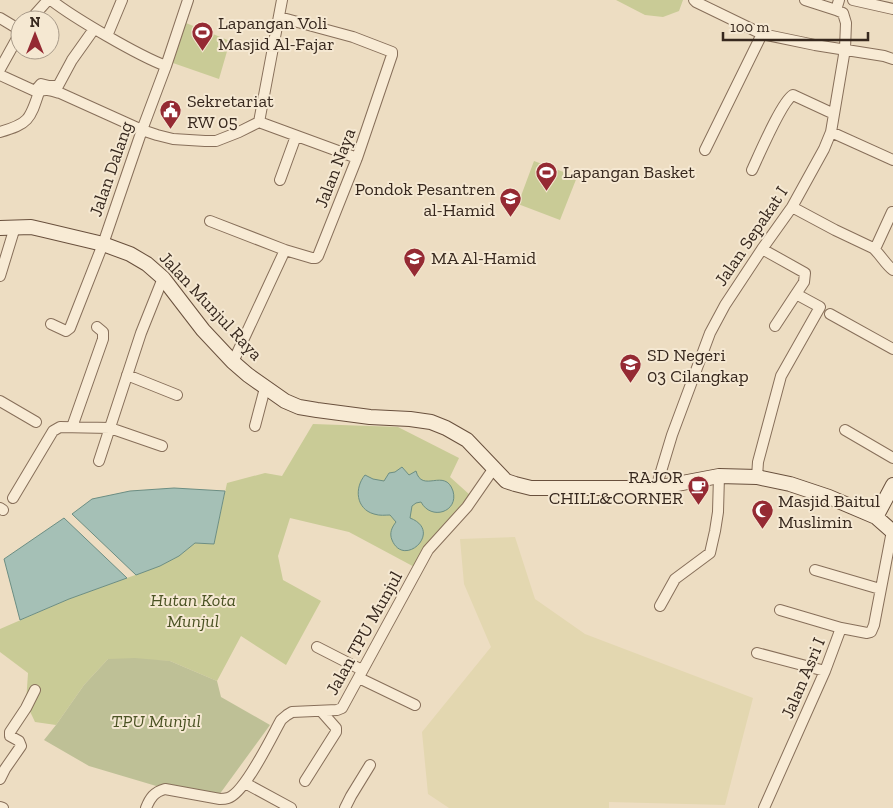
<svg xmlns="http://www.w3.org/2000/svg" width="893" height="808" viewBox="0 0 893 808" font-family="'Zilla Slab',serif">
<rect width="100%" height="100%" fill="#edddc2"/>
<path fill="#e3d7b0" d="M515 537 535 599 585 634 753 698 725 805 609 802V808H449L428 794 422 732 491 647 464 584 460 539Z"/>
<path fill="#c9cb96" d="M616 0H683L679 11 663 17 645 15Z
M186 23 230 41 219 79 173 63Z
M534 161 577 177 560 220 518 204Z
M313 424 398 427 459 458 450 477 470 495 427 546 420 570 349 532 290 518 278 556 283 580 321 601 286 665 241 636 217 681 170 661 108 659 84 685 56 725 35 722 26 703 28 673 0 652V629L69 599 160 566 179 556 195 543 214 544 227 483 265 473 282 476Z"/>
<path fill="#bec096" d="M135 658 170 661 217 681 221 697 270 725 219 795 163 788 89 766 44 740 56 725 84 685 108 659Z"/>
<path fill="#a5c0b6" stroke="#6c8e83" d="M402 467 409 475 416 471C422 494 445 467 453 491 459 512 431 521 421 502L416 503 412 506 410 518C444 531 404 569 392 540 389 533 392 527 396 522L390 515C385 515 380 516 374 514 356 509 354 488 365 475L373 479 384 481 389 473 395 472Z
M174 488 225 491 214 544 195 543 179 556 160 566 136 575 72 514 92 499 130 491Z
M64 518 127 578 69 599 20 620 4 559Z"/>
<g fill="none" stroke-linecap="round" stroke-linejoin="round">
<defs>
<path id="street" d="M51 0C69 14 88 25 107 36 126 47 145 58 166 66
M694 0 696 2 762 34
M805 0 836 10
M853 0 893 9
M0 18 20 30
M30 20 48 0
M107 36 122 0
M0 69 20 33
M0 75 35 91 41 84 49 86H58L72 60 94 29
M259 122 282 0
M259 122 357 158
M0 132C28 124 30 120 39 92 46 88 52 91 60 93L142 130 157 135 173 139 205 141H216L239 132 259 122
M831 132 893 160
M705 150 762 34 815 45 884 56 893 59
M752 170C759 155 782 101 793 95L834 114
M280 180 296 136
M792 207 835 230 873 248C881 255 885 264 893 270
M210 221 285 250 312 258H316L318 256 357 158 392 55V52L353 37 279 17
M875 249 892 212
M0 276 15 227
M830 314 893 349
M51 324 66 331 70 328 103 244 142 130 166 66 188 0
M775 326 796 294
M233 362 285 250
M127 375 177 395
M0 401 36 422
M255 426 265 388
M72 427 103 339V332L97 327
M845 430 893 458
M99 461 141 333 163 278
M757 477 758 462 781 376 820 307 796 294 804 282 805 273 762 249
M656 488 672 435 710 333 725 305 762 249 792 207 824 149 831 132 845 49 846 23 843 13 836 10 839 0
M13 498 53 431 60 427 110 428 162 446
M0 508 3 510
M815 570 880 589
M660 606 675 579 710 553 715 531 718 512 719 476
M780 610 841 628
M317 647 362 670
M757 653 825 671
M359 678 415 705
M0 779 5 769 21 746 19 741 10 736V732L26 708 35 690
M305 781 336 732V728L321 711
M245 783 291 808
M0 807 3 808
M146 808C150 798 154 792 165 789L220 799C223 799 225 799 228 798 245 793 272 736 281 720L287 715 292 712 337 710 342 708 428 550 467 507 494 468
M345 808 351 796 370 765
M764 808 825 671 841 628 867 633 871 632 874 625 892 531"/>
<path id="secondary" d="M0 228 31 227 44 230 103 244 130 254 147 264 163 278 203 330 233 362 248 375 285 401 299 407 317 410 370 417 410 419 431 422 446 428 467 440 506 481 515 484 531 488H656L719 476 757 477 790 484 829 497 876 517 893 532
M876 517 893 485"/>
</defs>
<use href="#street" stroke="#876f5a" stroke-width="12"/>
<use href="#secondary" stroke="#69503d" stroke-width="16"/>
<use href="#street" stroke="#f8ebd5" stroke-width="10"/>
<use href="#secondary" stroke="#f8ebd5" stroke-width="14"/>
</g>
<defs>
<symbol id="stadium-pin" viewBox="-11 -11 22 30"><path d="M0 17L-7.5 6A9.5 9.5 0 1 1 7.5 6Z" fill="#952a33" stroke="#f5e8d2"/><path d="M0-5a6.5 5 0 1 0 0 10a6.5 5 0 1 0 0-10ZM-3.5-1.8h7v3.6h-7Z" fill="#fff"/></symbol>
<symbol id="civic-pin" viewBox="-11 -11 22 30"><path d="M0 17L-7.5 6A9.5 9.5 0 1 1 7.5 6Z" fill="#952a33" stroke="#f5e8d2"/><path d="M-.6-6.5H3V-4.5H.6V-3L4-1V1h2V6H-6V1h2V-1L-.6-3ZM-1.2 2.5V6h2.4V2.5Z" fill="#fff"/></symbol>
<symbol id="school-pin" viewBox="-11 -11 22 30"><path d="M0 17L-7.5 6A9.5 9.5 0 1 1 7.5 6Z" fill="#952a33" stroke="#f5e8d2"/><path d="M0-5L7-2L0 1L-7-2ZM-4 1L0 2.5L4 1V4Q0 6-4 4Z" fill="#fff"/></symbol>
<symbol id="cafe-pin" viewBox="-11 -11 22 30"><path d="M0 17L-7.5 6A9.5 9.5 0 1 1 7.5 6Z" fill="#952a33" stroke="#f5e8d2"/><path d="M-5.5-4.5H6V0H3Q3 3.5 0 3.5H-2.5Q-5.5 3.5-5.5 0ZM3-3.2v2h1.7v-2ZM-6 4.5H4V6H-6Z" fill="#fff"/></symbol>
<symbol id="mosque-pin" viewBox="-11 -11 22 30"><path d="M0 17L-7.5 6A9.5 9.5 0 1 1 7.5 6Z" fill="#952a33" stroke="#f5e8d2"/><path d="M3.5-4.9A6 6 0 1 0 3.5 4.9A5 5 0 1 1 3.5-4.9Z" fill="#fff"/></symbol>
</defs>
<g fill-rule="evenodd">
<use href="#stadium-pin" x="190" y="20" width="25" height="34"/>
<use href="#civic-pin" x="158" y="98" width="25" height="34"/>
<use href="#stadium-pin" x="534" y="160" width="25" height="34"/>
<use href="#school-pin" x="498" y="186" width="25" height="34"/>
<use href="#school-pin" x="402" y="246" width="25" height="34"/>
<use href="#school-pin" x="618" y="352" width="25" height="34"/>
<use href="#cafe-pin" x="686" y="474" width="25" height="34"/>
<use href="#mosque-pin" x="750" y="498" width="25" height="34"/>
</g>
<g text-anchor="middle" stroke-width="4" stroke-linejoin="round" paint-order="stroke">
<g font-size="18" fill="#37281e" stroke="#f5e8d2" text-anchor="start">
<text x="218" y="29">Lapangan Voli<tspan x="218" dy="21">Masjid Al-Fajar</tspan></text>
<text x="187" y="107">Sekretariat<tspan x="187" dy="21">RW 05</tspan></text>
<text x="563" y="178">Lapangan Basket</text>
<text x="495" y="195" text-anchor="end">Pondok Pesantren<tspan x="495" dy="21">al-Hamid</tspan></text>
<text x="431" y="264">MA Al-Hamid</text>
<text x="647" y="361">SD Negeri<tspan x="647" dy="21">03 Cilangkap</tspan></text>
<text x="683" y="483" text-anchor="end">RAJOR<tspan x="683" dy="21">CHILL&amp;CORNER</tspan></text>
<text x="778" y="507">Masjid Baitul<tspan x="778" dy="21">Muslimin</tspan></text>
</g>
<g font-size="18" fill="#37281e" stroke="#f5e8d2">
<text transform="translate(335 168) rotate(-69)" y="6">Jalan Naya</text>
<text transform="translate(111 169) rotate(-71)" y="6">Jalan Dalang</text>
<text transform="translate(751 236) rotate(-56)" y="6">Jalan Sepakat I</text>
<text transform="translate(211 306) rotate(47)" y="6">Jalan Munjul Raya</text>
<text transform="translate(364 633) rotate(-61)" y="6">Jalan TPU Munjul</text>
<text transform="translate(803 678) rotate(-67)" y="6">Jalan Asri I</text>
</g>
<g font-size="18" font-style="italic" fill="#4b5324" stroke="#f5e8d2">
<text x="193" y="606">Hutan Kota<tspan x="193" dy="21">Munjul</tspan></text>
<text x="156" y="727">TPU Munjul</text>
</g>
</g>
<g transform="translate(35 35)"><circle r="24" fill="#f5e8d2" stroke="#a99b8a"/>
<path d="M0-4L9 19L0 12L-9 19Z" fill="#952a33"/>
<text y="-8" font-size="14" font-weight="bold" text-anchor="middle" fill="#37281e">N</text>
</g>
<path d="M723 32v8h145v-8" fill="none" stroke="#37281e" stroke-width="2.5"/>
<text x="730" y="32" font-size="15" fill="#37281e" stroke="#f5e8d2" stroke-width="4" paint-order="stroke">100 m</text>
</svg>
